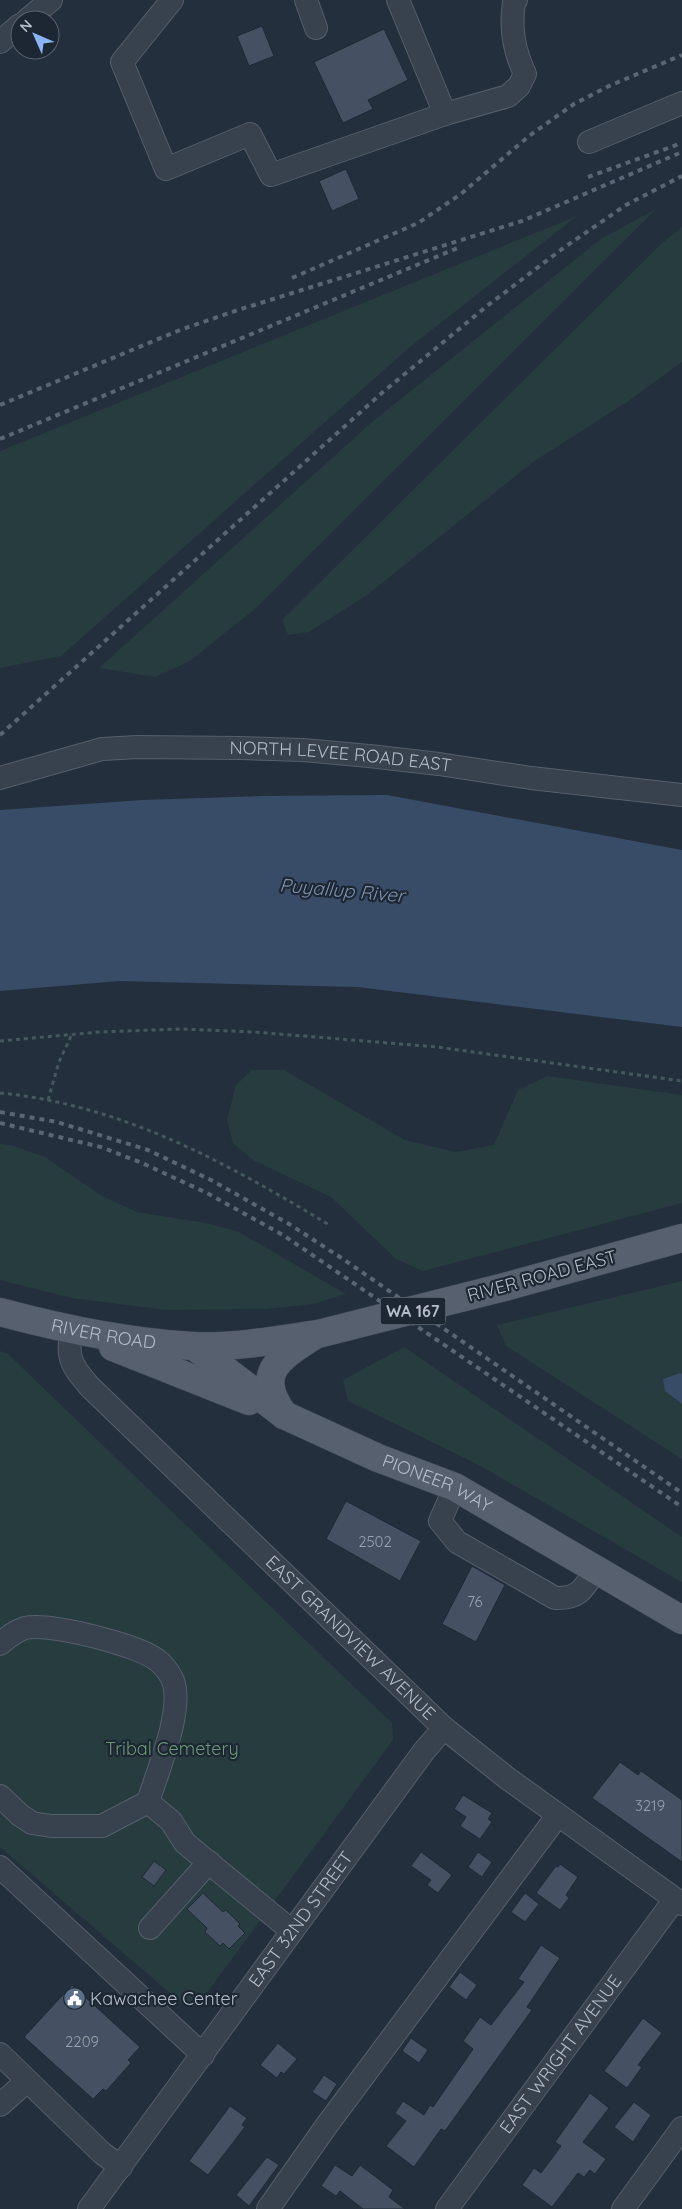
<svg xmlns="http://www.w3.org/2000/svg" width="682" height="2209" viewBox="0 0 682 2209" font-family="Quicksand,sans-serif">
<rect width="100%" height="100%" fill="#242f3e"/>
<path fill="#263c3f" d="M656 209 256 608 190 661 155 677 99 668 372 422 601 239Z
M577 216 410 347 61 656 0 668V451Z
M682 227V362L627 402 533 462 367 595 309 632 288 635 282 620 660 245Z
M252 1070H284L405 1140 455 1152 494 1145 518 1090 547 1076 682 1095V1203L423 1271 396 1259 331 1197 253 1160 233 1143 227 1120 236 1085Z
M0 1144 11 1145 45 1157 102 1196 137 1212 206 1223 237 1231 346 1294 313 1304 265 1309 166 1310 72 1298 0 1280Z
M682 1281V1374L663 1379 666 1391 682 1404V1459L506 1346 497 1325Z
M404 1347 682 1537V1582L475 1463 348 1401 343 1380Z
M0 1351 8 1354 392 1723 393 1740 198 2005 185 2006 0 1847Z"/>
<path fill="#394c67" d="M387 795 682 850V1027L358 987 119 981 0 991V810L143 800 263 796Z
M680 1373 682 1374V1404L665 1391 663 1379Z"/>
<path fill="#455162" stroke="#1f2835" d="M262 26 274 56 249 66 237 36Z
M384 29 408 80 368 100 373 109 343 123 314 62Z
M346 169 359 199 332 211 319 181Z
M346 1501 421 1541 400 1581 326 1539Z
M472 1566 505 1585 476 1642 442 1624Z
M620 1762 638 1775 641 1771 682 1800V1862L592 1798Z
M463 1795 492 1813 488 1819 492 1822 480 1839 460 1826 466 1817 454 1809Z
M421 1852 452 1875 438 1893 427 1885 431 1880 411 1866Z
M478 1852 492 1862 482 1877 468 1867Z
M154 1861 166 1870 154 1886 142 1877Z
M560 1864 578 1877 566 1895 569 1898 560 1910 536 1893 556 1866 558 1867Z
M203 1893 223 1912 226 1910 240 1924 238 1926 245 1933 229 1949 223 1943 220 1946 205 1932 207 1928 187 1909Z
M525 1893 539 1904 525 1922 511 1912Z
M541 1945 560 1958 527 2007 532 2010 445 2131 441 2129 414 2167 386 2146 406 2121 395 2113 403 2101 424 2115 430 2105 433 2107 473 2049 463 2041 480 2017 491 2025 524 1982 518 1979Z
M460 1972 477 1985 466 2000 449 1987Z
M72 1985 140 2047 128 2060 131 2063 106 2091 103 2089 93 2099 24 2037Z
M643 2018 662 2033 638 2065 642 2067 627 2088 604 2071Z
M411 2038 428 2050 419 2063 402 2051Z
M278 2043 297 2059 284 2074 281 2072 277 2078 260 2065Z
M324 2075 337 2084 326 2101 312 2092Z
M590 2093 609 2108 583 2142 606 2159 595 2174 590 2170 584 2177 578 2173 552 2207 522 2185 534 2168 541 2173 561 2146 555 2142Z
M634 2102 651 2115 633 2142 614 2127Z
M230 2106 247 2118 242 2125 245 2127 208 2175 189 2161Z
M267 2157 279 2165 249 2206 236 2195Z
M335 2165 352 2176 360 2165 393 2190 389 2197 405 2209H363L340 2191 336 2196 321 2186Z"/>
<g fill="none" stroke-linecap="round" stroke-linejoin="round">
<defs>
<g id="minor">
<path d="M172 0 122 62 166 169 250 134 271 175 445 114 398 0"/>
<path d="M306 0 316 28"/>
<path d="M27 20 51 0"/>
<path d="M0 42 20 25"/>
<path d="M445 114 508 96 519 86 525 74C514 50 510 29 514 2L516 0"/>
<path d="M589 142 682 103"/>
<path id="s1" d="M0 778 102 749 138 747 239 748 303 750 369 756 439 764 531 778 682 795"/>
<path id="s2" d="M72 1330C65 1357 73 1368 90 1387L444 1728 507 1778 682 1904"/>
<path d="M455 1487 440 1521 457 1542 555 1598C580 1599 584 1588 596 1569"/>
<path d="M0 1644C8 1637 15 1631 25 1628 48 1622 138 1645 157 1660 164 1665 172 1676 174 1684 182 1715 157 1772 148 1802L102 1826H51L32 1823 20 1815 0 1796"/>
<path d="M148 1802 171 1821 185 1843 292 1931"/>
<path d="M0 1867 203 2055"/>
<path d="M150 1928 209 1862"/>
<path d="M0 2054 102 2153 121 2167"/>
<path d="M0 2105 27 2081"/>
<path id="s3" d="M89 2209 424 1751 444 1728"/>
<path d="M268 2209 327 2125 558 1815"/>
<path id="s4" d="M447 2209 675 1899"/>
<path d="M623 2209 682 2128"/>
</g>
<g id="major">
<path d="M508 1286 682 1238"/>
<path id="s5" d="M0 1312C63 1329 127 1342 192 1346 232 1348 279 1340 318 1334"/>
<path id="s6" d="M194 1346 284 1415 378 1458 455 1487 682 1620"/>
<path d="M113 1347 249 1401"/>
<path d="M284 1415C254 1375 277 1359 312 1337"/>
</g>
</defs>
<use href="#minor" stroke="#565f6c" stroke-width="24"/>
<use href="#major" stroke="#414a57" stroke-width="29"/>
<path stroke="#44595c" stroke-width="3" stroke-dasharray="4 4" stroke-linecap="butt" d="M0 1041 99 1032 181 1029 254 1032 437 1047 682 1081
M0 1093C123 1105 227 1163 331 1226
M48 1100 59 1062 72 1034"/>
<use href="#minor" stroke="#38414e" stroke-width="22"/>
<use href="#major" stroke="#56606e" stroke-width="28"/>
<path stroke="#5a6575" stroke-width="4" stroke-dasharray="5 5" stroke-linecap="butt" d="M588 177 682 143
M292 278 418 223 461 194 529 136 574 104 609 86 682 55
M0 405 180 330 235 311 522 221 682 152
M0 439 460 247
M0 735 383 392 487 306 562 249 626 205 682 176
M0 1112 57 1122 148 1150 211 1180 289 1224 340 1257 682 1493
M0 1123 101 1147 142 1163 205 1192 283 1235 682 1507"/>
<defs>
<path id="major-bridge" d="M318 1334 508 1286"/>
</defs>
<use href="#major-bridge" stroke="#414a57" stroke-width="29" stroke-linecap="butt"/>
<use href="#major-bridge" stroke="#56606e" stroke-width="28"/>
</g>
<defs>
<symbol id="civic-disc" viewBox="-11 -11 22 22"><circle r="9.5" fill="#5c6f8a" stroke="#1d2633"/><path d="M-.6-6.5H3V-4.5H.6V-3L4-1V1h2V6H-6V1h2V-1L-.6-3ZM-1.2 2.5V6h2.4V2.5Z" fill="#fff"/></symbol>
</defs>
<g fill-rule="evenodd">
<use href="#civic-disc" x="62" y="1986" width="25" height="25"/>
</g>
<g text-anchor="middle" stroke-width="4.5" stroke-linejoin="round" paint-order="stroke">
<g font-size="15" fill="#98a1af">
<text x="375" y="1547">2502</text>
<text x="475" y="1607">76</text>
<text x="650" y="1811">3219</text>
<text x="82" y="2047">2209</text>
</g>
<rect fill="#1d2633" stroke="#878f9c" stroke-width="1" x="380.5" y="1297.5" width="65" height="27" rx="4"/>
<g font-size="16" font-weight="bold" fill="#b4bcc9">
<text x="413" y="1317">WA 167</text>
</g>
<g font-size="18" fill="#b4bcc9" stroke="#1d2633">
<text dy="6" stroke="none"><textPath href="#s1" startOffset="345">NORTH LEVEE ROAD EAST</textPath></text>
<text transform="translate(542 1276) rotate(-15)" y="6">RIVER ROAD EAST</text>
<text dy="6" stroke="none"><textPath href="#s5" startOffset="106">RIVER ROAD</textPath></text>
<text dy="6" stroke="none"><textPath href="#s6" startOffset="281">PIONEER WAY</textPath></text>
<text dy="6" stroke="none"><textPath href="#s2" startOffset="425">EAST GRANDVIEW AVENUE</textPath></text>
<text dy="6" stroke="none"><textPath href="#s3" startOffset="359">EAST 32ND STREET</textPath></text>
<text dy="6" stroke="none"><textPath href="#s4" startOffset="192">EAST WRIGHT AVENUE</textPath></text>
</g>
<g font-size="18" fill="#6b9a76" stroke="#1d2633">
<text x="172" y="1755">Tribal Cemetery</text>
</g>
<g font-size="18" fill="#b4bcc9" stroke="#1d2633" text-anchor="start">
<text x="90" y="2005">Kawachee Center</text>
</g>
<g font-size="19" font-style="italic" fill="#7c92b1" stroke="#1d2633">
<text transform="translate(342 890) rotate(5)" y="7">Puyallup River</text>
</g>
</g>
<g transform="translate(35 35) rotate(315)"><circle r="24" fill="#1d2633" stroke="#59626f"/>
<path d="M0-4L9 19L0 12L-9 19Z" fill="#8ab4f8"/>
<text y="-8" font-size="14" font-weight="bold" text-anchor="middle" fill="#b4bcc9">N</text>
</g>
</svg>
